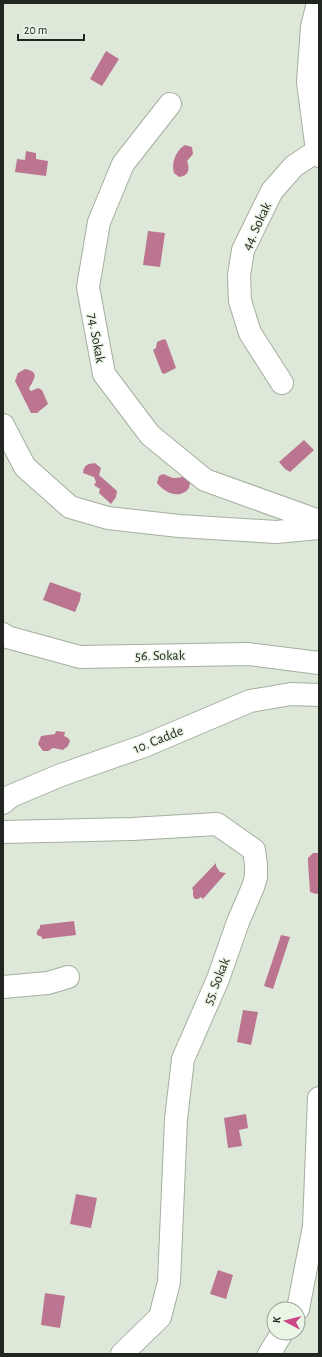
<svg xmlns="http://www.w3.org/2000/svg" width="322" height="1357" viewBox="0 0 322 1357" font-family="'Alegreya Sans',sans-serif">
<rect width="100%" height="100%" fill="#dde8d8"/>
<path fill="#bb7591" d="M106 51 119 59 102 86 90 79Z
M185 145 192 147 193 154 187 161C190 169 189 176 179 177L174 173C171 163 176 150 185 145Z
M26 151 36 153V159L48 161 46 176 15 172 17 159 25 160Z
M148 231 165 233 160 267 143 265Z
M164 339 166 340 176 368 164 374 162 373 153 350 156 348 157 342Z
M25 369C42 372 32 381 29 389L31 391 38 388 42 390 48 404 37 413H31L15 381 18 373Z
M304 440 314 450 290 472 285 469 279 462Z
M95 463 101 468 99 475 117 491 116 497 111 504 99 493 100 489 94 485 96 482 94 477 83 473C84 465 87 464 95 463Z
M163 474C167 475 169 477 173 478 182 479 183 473 190 483L189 488C180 500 165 493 157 483L159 476Z
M50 582 81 593 80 600 75 612 43 600Z
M56 731 65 732 64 736 68 738 70 741 68 746 63 750 53 748 48 751H43L38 744 41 736 55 734Z
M313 853H319V893L316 894 310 892 308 862V858Z
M216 863V866L220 872 226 873 203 899 201 897 198 899H195L193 896V890L192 888Z
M74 921 76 935 42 939V937L37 935V931L40 928V925Z
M281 935 290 937 273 989 264 986Z
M243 1010 258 1012 251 1045 237 1042Z
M246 1114 248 1128 239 1130 242 1146 228 1148 224 1118Z
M76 1194 97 1198 91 1228 70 1224Z
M218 1270 233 1275 226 1299 210 1294Z
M45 1293 65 1296 60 1328 41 1325Z"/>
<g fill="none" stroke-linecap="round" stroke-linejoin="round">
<defs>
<path id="minor" d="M318 3 312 27 308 82 317 151 319 156
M170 104 123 164 99 222 88 287 104 374 150 435 205 480 319 521
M282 383 250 333 240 301 239 275 243 250 272 191 294 166 317 151
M3 425 25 467 70 507 108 518 179 526 276 532 319 528
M3 634 7 637 80 657 248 654 319 663
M3 803 11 796 61 775 144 746 250 701 291 694 319 695
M3 832 132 829 217 824 254 850 256 865V877L253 887 238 922 218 979 183 1059 176 1119 169 1282 160 1317 122 1354
M3 987 48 983 68 977
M298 1309 314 1226 319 1098
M269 1354 282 1333"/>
</defs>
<use href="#minor" stroke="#a5afa0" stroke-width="24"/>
<use href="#minor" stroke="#fff" stroke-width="22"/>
</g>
<g text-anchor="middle" stroke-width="3" stroke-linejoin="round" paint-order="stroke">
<g font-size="14" fill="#222620" stroke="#eaf5e5">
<text transform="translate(256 226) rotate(-65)" y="5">44. Sokak</text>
<text transform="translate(97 338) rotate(80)" y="5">74. Sokak</text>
<text transform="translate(160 655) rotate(-1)" y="5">56. Sokak</text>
<text transform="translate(158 739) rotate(-22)" y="5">10. Cadde</text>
<text transform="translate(216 981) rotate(-68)" y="5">55. Sokak</text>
</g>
</g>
<rect width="322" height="1357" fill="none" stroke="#222620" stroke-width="8"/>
<g transform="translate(286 1321) rotate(277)"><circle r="19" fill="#eaf5e5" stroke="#9aa296"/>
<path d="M0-3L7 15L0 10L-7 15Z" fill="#cc4687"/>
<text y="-6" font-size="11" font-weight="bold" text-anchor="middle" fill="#222620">K</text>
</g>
<path d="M18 34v6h66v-6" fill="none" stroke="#222620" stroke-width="2"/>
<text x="24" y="34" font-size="12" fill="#222620" stroke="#eaf5e5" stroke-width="3" paint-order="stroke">20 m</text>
</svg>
